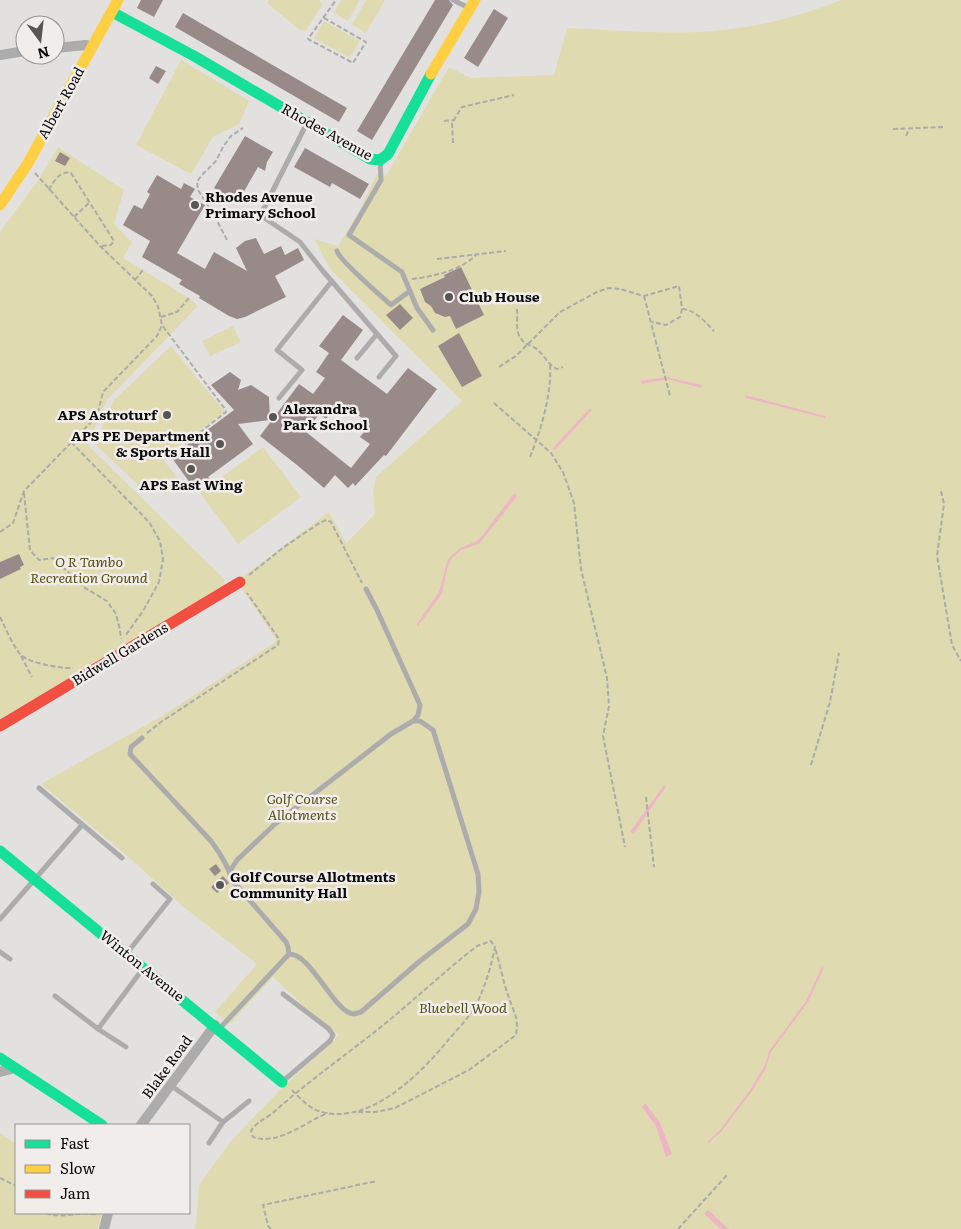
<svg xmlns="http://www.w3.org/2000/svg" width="961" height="1229" viewBox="0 0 961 1229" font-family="Literata,serif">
<rect width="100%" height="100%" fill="#e3e1df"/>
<path fill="#e0dab1" d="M269 0H319L323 4 306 31 300 30 267 3Z
M341 0H360L348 21 334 13Z
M366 0H385L366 33 352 25Z
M841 0H961V1229H194L196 1225 199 1185 231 1141 283 1087 339 1035 305 1007 273 977 230 1024 215 1012 257 964 185 908 125 854 41 784 162 716 277 641 237 581 329 512 346 543 375 514 373 492 376 477 462 401 331 270 314 239 338 246 358 213 377 174 386 176 449 67 471 78 554 75 567 28C615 30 664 35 712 31 757 28 800 16 841 0Z
M324 21 360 41 350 58 314 38Z
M181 60 249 101 239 124 213 137 191 174 136 145Z
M58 147 124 190 114 224 132 242 123 258 189 298 198 306 107 400 88 445 224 579V583L228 590 0 726V232L39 179Z
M233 326 241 342 210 356 202 341Z
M171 346 225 412 162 458 180 481 165 494 150 479 139 486 95 444 113 401Z
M263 447 301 497 238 544 200 493Z
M0 1133 16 1144V1213H102L97 1229H0Z"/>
<path fill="#eeb5c4" d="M666 377 702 385 701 388 668 379 642 384 641 381Z
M745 395 825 416V418L746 398Z
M590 408 592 410 555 450 552 449Z
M514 493 517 496 479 544 461 550 451 559 447 569 442 594 418 626 417 624 439 592 448 559 460 548 477 541 483 535Z
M664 785 666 787 633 834 630 832Z
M822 967 824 968 808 1002 771 1052 765 1070 752 1091 721 1132 708 1143 707 1142 720 1130 750 1090 766 1063 769 1051 806 1001Z
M645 1103 660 1123 672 1154 666 1157 656 1126 642 1107Z
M708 1210 729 1229H721L704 1214Z"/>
<path fill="#988a88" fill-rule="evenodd" d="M141 0H163L154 17 137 8Z
M435 0H449L453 5 372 140 357 131Z
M494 9 508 18 478 67 464 58Z
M183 13 347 108 339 122 175 27Z
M156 66 166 71 158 84 149 78Z
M245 136 273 152 267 162 265 171 258 167 238 202 214 188Z
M305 148 369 184 360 199 332 183 330 187 294 167Z
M60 152 70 158 65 166 55 161Z
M157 175 181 189 184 183 195 189 190 197 205 205 177 253 205 269 214 252 247 271 236 248 245 241 256 238 264 254 281 246 285 255 298 248 304 260 275 276 286 297 245 317 237 319 229 316 199 298 200 296 179 284 182 280 142 257 150 241 123 225 134 205 142 209 150 194 147 192Z
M461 267 484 315 456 329 450 316 445 317 435 313 431 306 425 302 420 289 445 277 444 275Z
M400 304 413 318 400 330 386 315Z
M343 315 363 330 341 360 387 394 408 368 437 389 386 456 384 455 355 486 353 483 348 488 335 475 324 488 297 465 260 436 299 384 313 394 325 378 316 372 329 353 319 346ZM339 401 370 424 360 437 370 444 351 468 306 432 319 414 326 419Z
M459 333 482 376 462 387 438 346Z
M230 372 241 380 238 390 251 385 269 397 270 420 238 424 253 444 208 477 210 479 195 490 172 458 189 446 187 445 234 410 211 385Z
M19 554 24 565 20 567 21 569 0 579V562Z
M216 864 221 871 215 876 209 869Z
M223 876 229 883 217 893 211 887Z"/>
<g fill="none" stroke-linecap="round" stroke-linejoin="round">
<path stroke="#ababa9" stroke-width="2" stroke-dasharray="5 2.5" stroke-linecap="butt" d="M324 18 366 42 353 63 308 39 336 0
M444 121 454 120
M893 129 943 127
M906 136 909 129
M453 143 452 123 462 107 514 95
M35 173 100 246 152 296 158 306 162 325 225 409 226 412 185 444
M49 190C53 181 61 170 71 173L114 241 111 245 100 246
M74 217 90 202
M227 240 214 215 198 190 197 182 201 176 216 161 223 147 231 136 243 128
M437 259 506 251
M412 279C434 276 460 271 476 255
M135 280 143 270
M644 296 670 396
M517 309C518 320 514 334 524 342 528 346 534 346 538 350 545 357 548 364 557 369L563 367
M682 309C696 310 705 322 714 331
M161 317 177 312 189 298
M499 367 516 356 560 312 597 292 609 288 620 289 644 296 679 286 682 309 680 317 666 325 652 322
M494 403 551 453 563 472 574 503 581 569 607 678 609 706 603 736 625 847
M71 442 149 522 160 541 163 559 159 582 143 611 125 636
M530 457C541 430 552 393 550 365
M941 491 944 504 937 556 952 645 961 661
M24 493 30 550 39 560 53 558 85 588 107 601 116 614 120 630 121 639
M0 532 13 523 24 491 97 416 103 392 157 336 162 325
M249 575 284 547 321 522 327 520 331 522 362 583
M0 617C5 627 14 648 21 655 29 663 62 669 73 668
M21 656 32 677
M147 733 161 722 278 645 279 639 247 593
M811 765 830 702 839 653
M646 797 654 867
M292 1090C300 1098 309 1109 322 1112 372 1125 422 1072 450 1038 459 1028 469 1017 476 1005 485 987 491 967 495 947L491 941 477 946C441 974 408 1006 372 1034 339 1060 305 1084 274 1112 266 1119 257 1121 251 1131L253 1137C278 1146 305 1122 328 1113
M358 1112H375L395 1108 469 1070 516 1035C519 1018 514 1013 509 998 503 982 500 964 495 948
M0 1178 16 1186
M46 1213C62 1220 81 1210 97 1215
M271 1229 268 1226 263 1205 377 1181
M678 1229 727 1175"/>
<path stroke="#adacac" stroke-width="5" d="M453 0 469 8
M307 123 263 210V217L300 242 322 270 396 356 379 377
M380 161 381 180 349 235 402 272 417 308 433 330
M337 251C339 260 381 296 391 305L410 291
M357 358 377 334
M279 398 302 370 277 350 332 281
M142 738 131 747 130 754 211 841C220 853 228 865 232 880L286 942 288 947 289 954 220 1028
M39 788 122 858
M230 871 237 860 275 824 391 734 413 721 418 715 420 705 377 610 366 589
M0 919 82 825
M0 952 10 959
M127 953 170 899 153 884
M289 954C311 953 335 1014 354 1014 354 1014 361 1012 361 1012L420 961 468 924 476 909 479 892 478 874 433 730 420 721H413
M55 996 98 1029 126 1047
M98 1029 142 970
M282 1082 330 1041 333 1035 329 1029 283 994
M170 1085 223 1122
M209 1143 223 1122 249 1101"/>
<path stroke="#adacac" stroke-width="10" d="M55 48 86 45 91 47
M0 55 25 51
M0 1072 15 1068
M141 1125 215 1025
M104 1229 108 1213"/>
<path stroke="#16e098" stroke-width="11" d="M112 12 194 56 370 159 380 160 388 154 431 74
M0 851 282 1082
M0 1058 102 1125"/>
<path stroke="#ffcf43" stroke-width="11" d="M431 74 475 0
M0 205 28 163 118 0"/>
<path stroke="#f24e42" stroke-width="11" d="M0 726 240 582"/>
</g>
<g fill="#575655" stroke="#f1edeb" stroke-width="2">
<circle cx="195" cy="205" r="5"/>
<circle cx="449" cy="297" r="5"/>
<circle cx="167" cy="415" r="5"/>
<circle cx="273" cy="417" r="5"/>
<circle cx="220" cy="444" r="5"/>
<circle cx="191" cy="469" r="5"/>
<circle cx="220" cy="885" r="5"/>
</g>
<g text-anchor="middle" stroke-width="5" stroke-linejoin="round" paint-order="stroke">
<g font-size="14" fill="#0c0b0b" stroke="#f1edeb">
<text transform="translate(61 103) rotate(-61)" y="5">Albert Road</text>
<text transform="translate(327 132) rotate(29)" y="5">Rhodes Avenue</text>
<text transform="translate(120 654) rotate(-31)" y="5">Bidwell Gardens</text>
<text transform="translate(142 966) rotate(39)" y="5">Winton Avenue</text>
<text transform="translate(167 1067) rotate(-54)" y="5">Blake Road</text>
</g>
<g font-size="14" font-weight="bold" fill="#0c0b0b" stroke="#f1edeb" text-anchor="start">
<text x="205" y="202">Rhodes Avenue<tspan x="205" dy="16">Primary School</tspan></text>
<text x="459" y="302">Club House</text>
<text x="283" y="414">Alexandra<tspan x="283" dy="16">Park School</tspan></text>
<text x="157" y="420" text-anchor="end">APS Astroturf</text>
<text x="210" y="441" text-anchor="end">APS PE Department<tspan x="210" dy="16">&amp; Sports Hall</tspan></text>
<text x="191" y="490" text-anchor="middle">APS East Wing</text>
<text x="230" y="882">Golf Course Allotments<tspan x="230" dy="16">Community Hall</tspan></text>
</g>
<g font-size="14" font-style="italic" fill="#585116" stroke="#f1edeb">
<text x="89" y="567">O R Tambo<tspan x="89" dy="16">Recreation Ground</tspan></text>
<text x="302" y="804">Golf Course<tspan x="302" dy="16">Allotments</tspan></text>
<text x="463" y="1013">Bluebell Wood</text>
</g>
</g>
<rect x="15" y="1124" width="175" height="90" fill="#f1edeb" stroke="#959391"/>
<rect x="25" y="1140" width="25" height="8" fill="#16e098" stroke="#959391"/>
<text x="60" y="1149" font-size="15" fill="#0c0b0b">Fast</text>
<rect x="25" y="1165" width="25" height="8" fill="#ffcf43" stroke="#959391"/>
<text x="60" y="1174" font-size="15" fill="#0c0b0b">Slow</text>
<rect x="25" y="1190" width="25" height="8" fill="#f24e42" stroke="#959391"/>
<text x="60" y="1199" font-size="15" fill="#0c0b0b">Jam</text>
<g transform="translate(40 40) rotate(165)"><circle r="24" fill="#f1edeb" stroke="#959391"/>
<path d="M0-4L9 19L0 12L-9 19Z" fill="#575655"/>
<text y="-8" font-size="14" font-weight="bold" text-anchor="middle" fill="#0c0b0b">N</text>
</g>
</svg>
